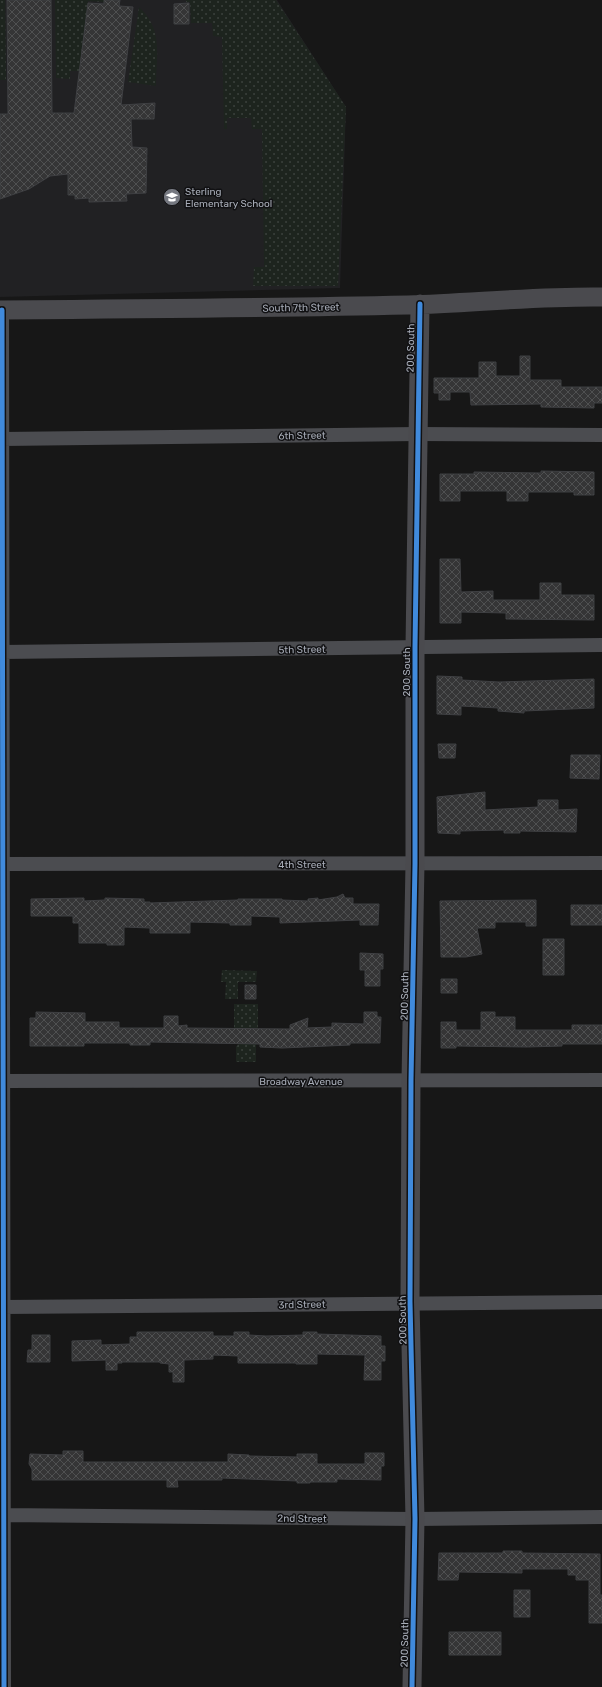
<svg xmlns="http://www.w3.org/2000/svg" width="602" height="1687" viewBox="0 0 602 1687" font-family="Rubik,sans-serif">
<defs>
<pattern id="green-dots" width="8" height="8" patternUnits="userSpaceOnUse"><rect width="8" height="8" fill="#1d241e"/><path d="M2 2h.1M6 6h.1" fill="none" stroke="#3b413d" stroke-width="1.8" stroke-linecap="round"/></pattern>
<pattern id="building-cross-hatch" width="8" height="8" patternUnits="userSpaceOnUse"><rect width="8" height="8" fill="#353536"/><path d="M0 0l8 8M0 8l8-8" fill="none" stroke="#4f5051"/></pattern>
</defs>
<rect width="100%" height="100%" fill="#171717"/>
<path fill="#212123" d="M0 0H277L346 107 340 288 0 297Z"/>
<path fill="url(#green-dots)" d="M0 0H5L6 80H0Z
M55 0H104V2L88 1 79 71H70V79L56 78Z
M186 0H276L346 107 338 286H253L254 267H264L262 129H252L251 118H227V129H224L222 37 213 36 212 23H191L190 2H186Z
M139 7C164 30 156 55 156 86L128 82Z
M222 970 257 971 256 982H238V999H225L226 982H221Z
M234 1004H258V1028H234Z
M256 1042V1062H236V1046H237L238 1044Z"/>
<path fill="url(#building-cross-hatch)" stroke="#3f4043" d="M7 0H51L52 113H74L88 3 104 4V0H120L119 6 133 7 121 105 155 103 154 119H131L132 147 147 148 146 193 126 194 127 201 89 202V198L75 199V195H68V174L50 176 29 189 0 199V114H8Z
M189 3V24H174V4Z
M520 356H530V380H561V387H602V403H594V408L541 407V404L471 405 470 392H450V400H439V393H434V378H479V362H496V376H520Z
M541 471 594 472V495H574V492H528V501H507V491H460V501H440V474H474V472L541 473Z
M440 559H460L461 592 493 591V600H540V583H561V595H594V620L506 619V613L461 612V623H440Z
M437 676 462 677V680L499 682 594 679V708L524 711V713L498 711V708L461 706V715L437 714Z
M438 744H456L455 758H439Z
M571 755H600L599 779 570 778Z
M485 792V810L538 807V800H558V810L577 809 576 832 520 831V833H504V830L460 831V834L438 833 437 797Z
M343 894 345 898H353V904H379L378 925H360V920L280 923V917L251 916V925H230V923L190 922V933H150V928L124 927V945H107V943H79V923H73V916H31V899L84 898V901L105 900V898L144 899V902H150V903L238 900V899H282V900L308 901V899L318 898V900L337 897Z
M536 900V926H526V922H495V928H477L482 954 466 957H441L440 901Z
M571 905H602V925H571Z
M543 939H564V975H543Z
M360 953 383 954V969H380V986H365V970H360Z
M441 979H457V993H441Z
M245 985H256V999H245Z
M36 1012 85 1013V1022H119V1028H164V1016H178V1026L187 1025V1028L290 1029V1025L308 1018 307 1028 332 1027V1023L364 1024V1012H377V1017H381L380 1043H350V1045L282 1048 260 1047V1044L150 1042V1045H130V1043H84V1046H30V1018H36Z
M481 1012H495V1017H515V1030H572V1025H602V1044H562V1046L527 1047 456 1046V1048H441V1022H456V1030H481Z
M137 1332H213V1336H234V1332H249V1335L266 1336 303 1335V1332H317V1334L381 1336V1346H385V1361H381V1380H364L365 1355 317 1354V1364H296V1363H238V1356L213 1355V1359L184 1360V1382H173V1372H169V1364L160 1363V1362H122V1363H117V1370H106V1360L72 1361V1341L101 1340V1345L130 1344V1337H137Z
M32 1335H50V1362H27L28 1350H32Z
M63 1451H83V1462H228V1454L249 1455V1456L297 1457V1454H317V1464H365V1453H384V1466H381V1480L337 1479V1482H310V1483H297V1481L222 1478V1480H177L178 1487H167V1480H32V1469L29 1464 30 1454 63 1455Z
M503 1551H522V1553L600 1554V1595H602V1623H589V1580H576V1575H568V1569H522V1573L459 1572 458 1580H438L439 1553H503Z
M514 1590H530V1617H514Z
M449 1632H501V1655H449Z"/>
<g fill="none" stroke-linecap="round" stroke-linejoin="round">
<path stroke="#4b4c50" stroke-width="14" d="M2 310 4 1687
M3 439 417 434 602 435
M2 652 602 645
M2 864 602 863
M0 1081 602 1080
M3 1307 602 1302
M3 1515 415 1519 602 1517"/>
<path stroke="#4a4a4e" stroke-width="19" d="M0 310C136 309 272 308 408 305 473 303 538 296 602 297
M412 1687 415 1519 410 1302 411 1080 415 864V647L420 304"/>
<defs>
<path id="cycleway" d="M2 310 4 1687
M412 1687 415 1519 410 1302 411 1080 415 864V647L420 304"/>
</defs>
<use href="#cycleway" stroke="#111113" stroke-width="8"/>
<use href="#cycleway" stroke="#408adc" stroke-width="5"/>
</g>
<defs>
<symbol id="school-disc" viewBox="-11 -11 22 22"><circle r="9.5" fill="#757880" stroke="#111113"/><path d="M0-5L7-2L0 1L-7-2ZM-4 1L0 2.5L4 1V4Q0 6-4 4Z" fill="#fff"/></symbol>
</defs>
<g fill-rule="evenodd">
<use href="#school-disc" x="162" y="187" width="20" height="20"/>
</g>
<g text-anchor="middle" stroke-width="3" stroke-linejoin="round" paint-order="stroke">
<g font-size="10" fill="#a8adb8" stroke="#111113" text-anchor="start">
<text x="185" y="195">Sterling<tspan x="185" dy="12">Elementary School</tspan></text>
</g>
<g font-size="10" fill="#a8adb8" stroke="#111113">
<text transform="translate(301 307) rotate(-1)" y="4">South 7th Street</text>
<text transform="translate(410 348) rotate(-89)" y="4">200 South</text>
<text transform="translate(302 435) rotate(-1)" y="4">6th Street</text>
<text transform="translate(302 649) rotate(-1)" y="4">5th Street</text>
<text transform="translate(406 672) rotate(-90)" y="4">200 South</text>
<text x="302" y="868">4th Street</text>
<text transform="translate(404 996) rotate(-89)" y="4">200 South</text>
<text x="301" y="1085">Broadway Avenue</text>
<text transform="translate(302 1304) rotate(-1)" y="4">3rd Street</text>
<text transform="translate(402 1320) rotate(-91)" y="4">200 South</text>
<text transform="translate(302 1518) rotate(1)" y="4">2nd Street</text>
<text transform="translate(404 1643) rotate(-89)" y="4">200 South</text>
</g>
</g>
</svg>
